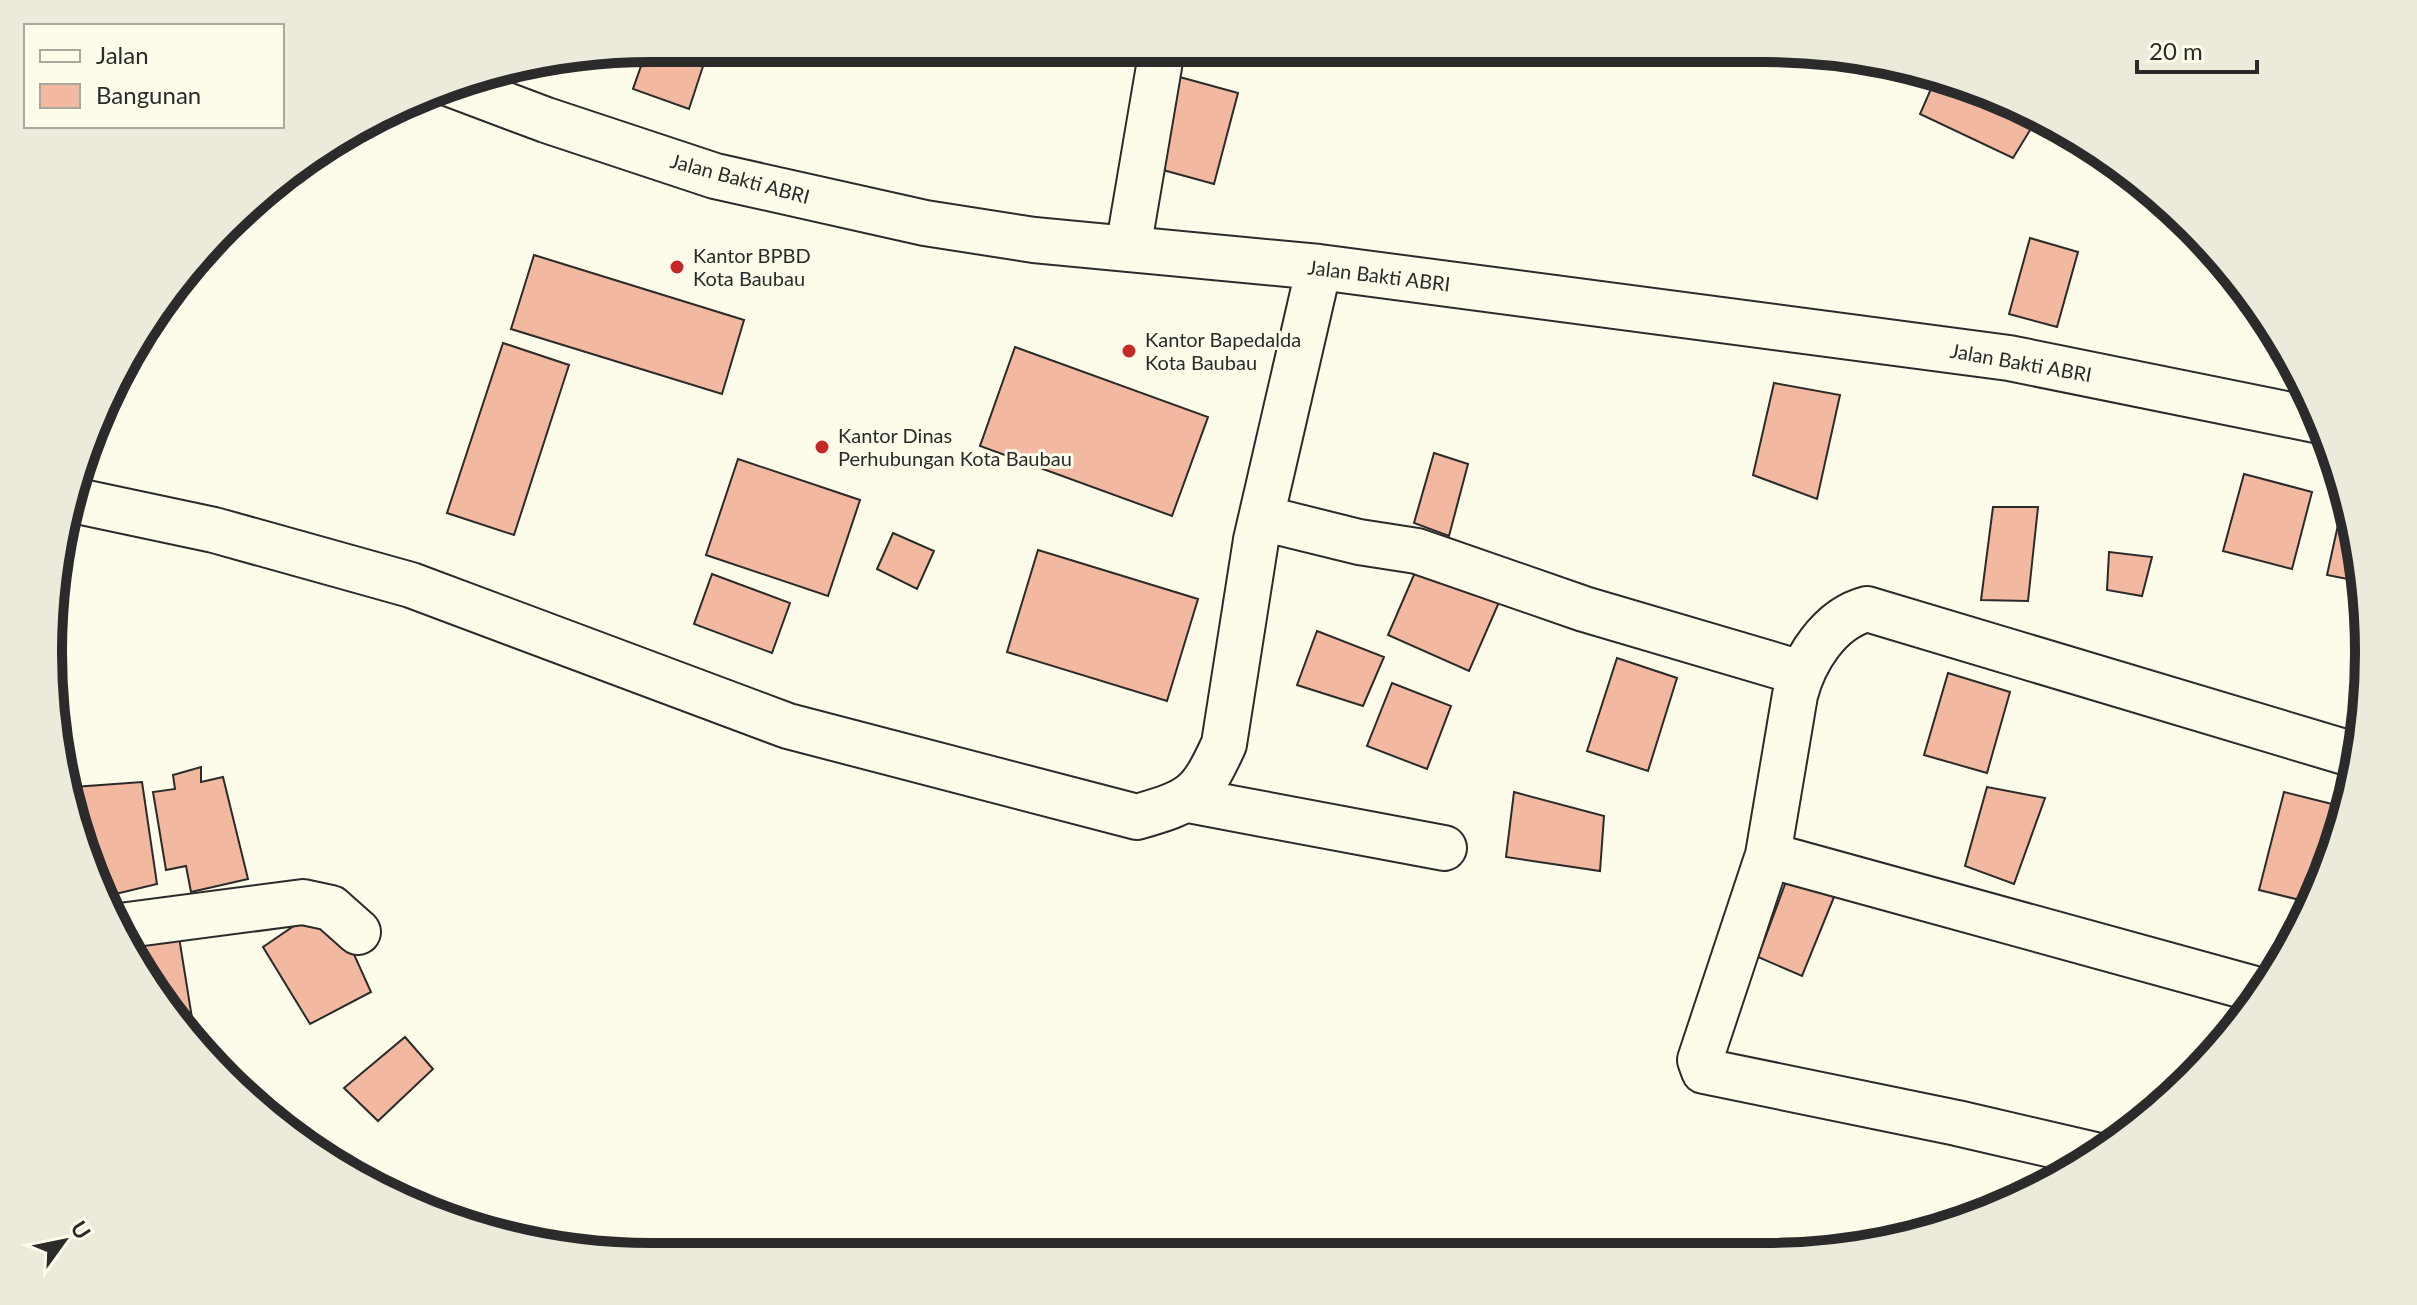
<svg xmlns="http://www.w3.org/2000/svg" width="2417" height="1305" viewBox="0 0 2417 1305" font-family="Lato,sans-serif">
<rect width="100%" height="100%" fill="#fdfbea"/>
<path fill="#f2b8a0" stroke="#2b2b2b" stroke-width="2" d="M709 48 689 109 633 89 647 49Z
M1937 75 2038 117 2013 158 1920 114Z
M1176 76 1238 93 1214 184 1152 167Z
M2030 238 2078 252 2057 327 2009 314Z
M534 255 744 320 722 394 511 329Z
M503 343 569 365 514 535 447 513Z
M1015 347 1208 417 1172 516 980 446Z
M1774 383 1840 395 1817 499 1753 475Z
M1434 453 1468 464 1449 536 1414 523Z
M738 459 860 500 828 596 706 555Z
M2244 474 2312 492 2292 569 2223 551Z
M1993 507H2038L2028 601 1981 600Z
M2338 525 2354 529 2363 582 2327 575Z
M893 533 934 551 917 589 877 569Z
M1038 550 1198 599 1167 701 1007 652Z
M2109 552 2152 557 2142 596 2107 590Z
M1419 563 1500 600 1469 671 1388 635Z
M712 574 790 603 772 653 694 624Z
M1317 631 1384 657 1363 706 1297 685Z
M1617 658 1677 678 1648 771 1587 751Z
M1948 673 2010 692 1987 773 1924 755Z
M1392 683 1451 706 1427 769 1367 746Z
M201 767V782L223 777 248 879 191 892 186 866 166 870 153 792 175 789 173 775Z
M142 782 157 884 103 897 74 787Z
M1987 787 2045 798 2014 884 1965 866Z
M1514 792 1604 816 1600 871 1506 857Z
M2284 792 2336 805 2312 903 2259 890Z
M1787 879 1834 897 1802 976 1758 957Z
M313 913 330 938 343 930 371 992 310 1024 263 947Z
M179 937 192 1018 178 1020 132 945Z
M405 1037 433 1069 378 1121 344 1088Z"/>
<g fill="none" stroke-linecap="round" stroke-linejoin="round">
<defs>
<path id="minor" d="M450 84 546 120 715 176 925 223 1034 240 1319 267 2009 358 2320 421
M1128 249 1162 49
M68 499 214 530 411 585 788 726 1137 817C1192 801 1200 797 1224 744L1256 540 1319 267
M1262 518 1359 542 1417 551 1584 609 1801 673
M1188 800 1444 848
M1768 855 2262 991
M120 926 303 902 331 908 358 932
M2099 1156 1957 1123 1704 1071 1700 1060 1768 855 1795 695C1804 660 1829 619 1867 609L2358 756"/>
</defs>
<use href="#minor" stroke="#2b2b2b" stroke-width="48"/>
<use href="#minor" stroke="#fdfbea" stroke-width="44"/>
</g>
<g fill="#c62828" stroke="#fdfbea" stroke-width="3">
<circle cx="677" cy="267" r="8"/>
<circle cx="1129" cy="351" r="8"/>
<circle cx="822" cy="447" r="8"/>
</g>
<g text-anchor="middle" stroke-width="6" stroke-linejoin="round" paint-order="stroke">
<g font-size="20" fill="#2b2b2b" stroke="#fdfbea">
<text transform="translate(740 179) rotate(15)" y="7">Jalan Bakti ABRI</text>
<text transform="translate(1379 276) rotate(7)" y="7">Jalan Bakti ABRI</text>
<text transform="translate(2021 363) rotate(10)" y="7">Jalan Bakti ABRI</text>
</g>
<g font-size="20" fill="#2b2b2b" stroke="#fdfbea" text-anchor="start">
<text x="693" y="263">Kantor BPBD<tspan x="693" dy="23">Kota Baubau</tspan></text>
<text x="1145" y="347">Kantor Bapedalda<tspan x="1145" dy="23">Kota Baubau</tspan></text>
<text x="838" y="443">Kantor Dinas<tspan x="838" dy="23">Perhubungan Kota Baubau</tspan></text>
</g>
</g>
<path d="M0 0H2417V1305H0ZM652 62H1765A590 590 0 0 1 2355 652V653A590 590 0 0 1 1765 1243H652A590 590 0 0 1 62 653V652A590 590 0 0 1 652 62Z" fill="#eceadb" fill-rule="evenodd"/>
<path fill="none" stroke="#2b2b2b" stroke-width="10" d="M652 62H1765A590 590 0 0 1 2355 652V653A590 590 0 0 1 1765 1243H652A590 590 0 0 1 62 653V652A590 590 0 0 1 652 62Z"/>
<rect x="24" y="24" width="260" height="104" fill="#fdfbea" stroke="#a9a89e" stroke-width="2"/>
<rect x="40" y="50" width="40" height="12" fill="#fdfbea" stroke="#a9a89e" stroke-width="2"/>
<text x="96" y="64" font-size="24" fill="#2b2b2b">Jalan</text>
<rect x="40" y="84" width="40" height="24" fill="#f2b8a0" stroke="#a9a89e" stroke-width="2"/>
<text x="96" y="104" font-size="24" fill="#2b2b2b">Bangunan</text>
<g transform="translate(64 1241) rotate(57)" stroke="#fdfbea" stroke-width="6" paint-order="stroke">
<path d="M0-6L14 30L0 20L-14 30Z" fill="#2b2b2b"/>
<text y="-12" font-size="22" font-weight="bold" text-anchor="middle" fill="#2b2b2b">U</text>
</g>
<path d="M2137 60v12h120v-12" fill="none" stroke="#2b2b2b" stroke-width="4"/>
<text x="2149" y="60" font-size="24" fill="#2b2b2b" stroke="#fdfbea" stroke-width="6" paint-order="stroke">20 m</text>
</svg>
